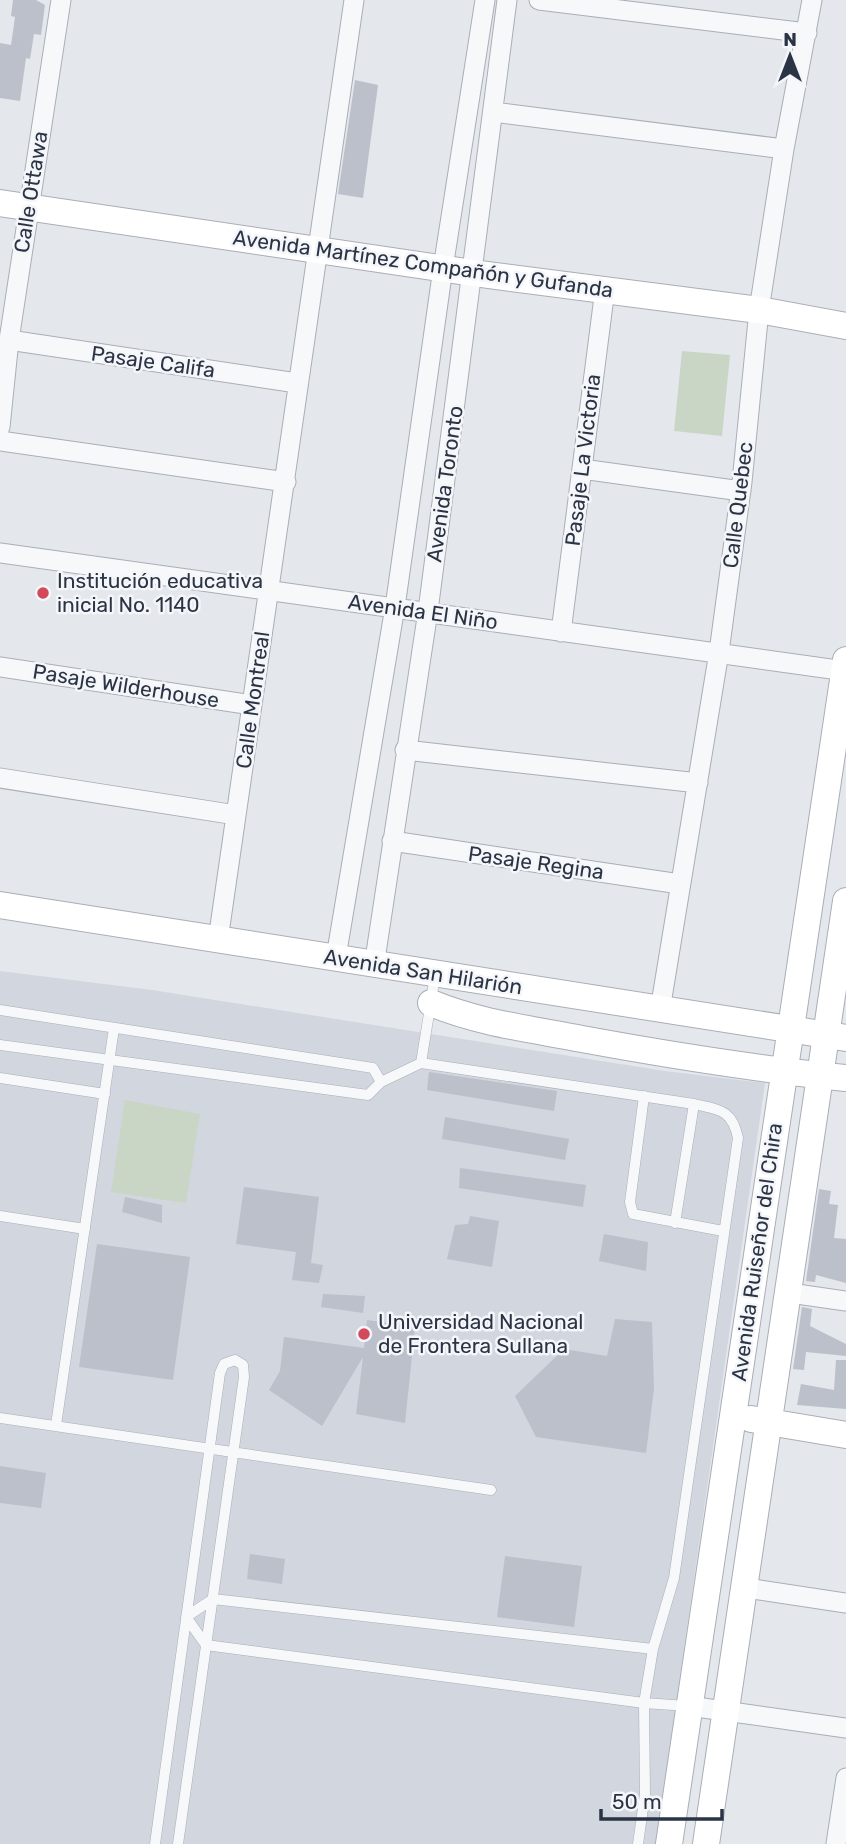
<svg xmlns="http://www.w3.org/2000/svg" width="846" height="1844" viewBox="0 0 846 1844" font-family="Rubik,sans-serif">
<rect width="100%" height="100%" fill="#e4e7ec"/>
<path fill="#d2d6de" d="M0 971 152 990 665 1071 765 1083 656 1844H0Z"/>
<path fill="#c9d6c5" d="M682 351 730 355 722 436 674 431Z
M125 1100 200 1114 186 1203 111 1192Z"/>
<path fill="#bbc0ca" d="M13 0H36L45 5 41 35 34 34 30 59 26 58 20 101 0 98V43L11 45 15 17 11 16Z
M355 80 378 85 363 198 338 194Z
M429 1072 557 1091 554 1111 427 1090Z
M445 1117 569 1139 565 1160 442 1139Z
M460 1168 586 1185 583 1207 459 1188Z
M244 1187 319 1197 311 1263 323 1265 319 1283 292 1280 296 1252 236 1244Z
M819 1189 831 1191 829 1204 838 1205 834 1238 846 1239V1283L816 1275 815 1282 806 1281Z
M125 1197 162 1205V1223L122 1212Z
M470 1216 499 1221 492 1267 447 1259 455 1225 468 1224Z
M604 1234 648 1242 646 1271 599 1261Z
M97 1244 190 1257 173 1380 79 1367Z
M323 1294 365 1296 363 1313 321 1307Z
M802 1307 812 1309 810 1326 846 1344V1356L806 1352 804 1370 793 1369Z
M615 1319 652 1322 654 1389 646 1453 536 1437 515 1396 564 1349 607 1356Z
M367 1320 415 1327 405 1423 356 1414 363 1357 322 1426 269 1390 280 1371 284 1337 364 1348Z
M836 1360H846V1409L797 1405 801 1384 834 1390Z
M0 1466 46 1473 41 1508 0 1503Z
M250 1554 285 1559 282 1584 247 1579Z
M505 1556 582 1566 574 1627 497 1617Z"/>
<g fill="none" stroke-linecap="round" stroke-linejoin="round">
<defs>
<path id="lane" d="M0 1010 373 1068 381 1082
M0 1045 368 1095 381 1082 421 1063 435 976
M421 1063 694 1104C719 1110 732 1109 738 1138L674 1578 653 1649
M0 1078 105 1094
M644 1096 630 1202 633 1214 723 1231
M0 1216 85 1229
M675 1223 694 1104
M0 1418 491 1490
M56 1425 114 1028
M213 1599 653 1649 644 1703 206 1645 186 1617Z
M155 1844 220 1373 224 1364 235 1360 243 1365 244 1377 178 1844
M638 1844 645 1794 644 1703 687 1706"/>
<path id="street" d="M539 0 807 33
M493 112 784 149
M9 340 297 383
M0 427 9 340 61 0
M0 441 286 482
M582 469 741 491
M0 553 846 671
M561 632 605 289
M0 667 252 705
M405 750 698 783
M0 778 236 815
M392 841 680 884
M218 940 354 0
M336 957 395 607 443 268 485 0
M374 966 428 611 507 0
M660 1010 719 652 742 482 759 310 784 149 812 0
M790 1293 846 1301
M746 1588 846 1603
M689 1706 846 1728
M836 1844 846 1778"/>
<path id="secondary" d="M0 203 473 273 759 310 846 326
M0 905 846 1038
M431 1003C479 1023 530 1029 582 1039 669 1055 757 1069 846 1078
M751 1419 846 1435
M669 1844 846 660
M706 1844 846 901"/>
</defs>
<use href="#lane" stroke="#a9aeb7" stroke-width="11"/>
<use href="#street" stroke="#a9aeb7" stroke-width="21"/>
<use href="#secondary" stroke="#a9aeb7" stroke-width="28"/>
<use href="#lane" stroke="#f7f8fa" stroke-width="10"/>
<use href="#street" stroke="#f7f8fa" stroke-width="19"/>
<use href="#secondary" stroke="#fff" stroke-width="26"/>
</g>
<g fill="#d1495b" stroke="#f4f6f9" stroke-width="2.5">
<circle cx="43" cy="593" r="7"/>
<circle cx="364" cy="1334" r="7"/>
</g>
<g text-anchor="middle" stroke-width="5" stroke-linejoin="round" paint-order="stroke">
<g font-size="21" fill="#2b3445" stroke="#f4f6f9">
<text transform="translate(31 192) rotate(-81)" y="7">Calle Ottawa</text>
<text transform="translate(423 264) rotate(8)" y="7">Avenida Martínez Compañón y Gufanda</text>
<text transform="translate(153 362) rotate(8)" y="7">Pasaje Califa</text>
<text transform="translate(583 460) rotate(-83)" y="7">Pasaje La Victoria</text>
<text transform="translate(445 484) rotate(-82)" y="7">Avenida Toronto</text>
<text transform="translate(738 505) rotate(-83)" y="7">Calle Quebec</text>
<text transform="translate(423 612) rotate(8)" y="7">Avenida El Niño</text>
<text transform="translate(126 686) rotate(9)" y="7">Pasaje Wilderhouse</text>
<text transform="translate(253 700) rotate(-82)" y="7">Calle Montreal</text>
<text transform="translate(536 863) rotate(8)" y="7">Pasaje Regina</text>
<text transform="translate(423 972) rotate(9)" y="7">Avenida San Hilarión</text>
<text transform="translate(757 1252) rotate(-82)" y="7">Avenida Ruiseñor del Chira</text>
</g>
<g font-size="21" fill="#2b3445" stroke="#f4f6f9" text-anchor="start">
<text x="57" y="588">Institución educativa<tspan x="57" dy="24">inicial No. 1140</tspan></text>
<text x="378" y="1329">Universidad Nacional<tspan x="378" dy="24">de Frontera Sullana</tspan></text>
</g>
</g>
<g transform="translate(790 56)" stroke="#f4f6f9" stroke-width="5" paint-order="stroke">
<path d="M0-5L12 26L0 18L-12 26Z" fill="#2b3445"/>
<text y="-10" font-size="19" font-weight="bold" text-anchor="middle" fill="#2b3445">N</text>
</g>
<path d="M601 1809v10h121v-10" fill="none" stroke="#2b3445" stroke-width="3.5"/>
<text x="612" y="1809" font-size="21" fill="#2b3445" stroke="#f4f6f9" stroke-width="5" paint-order="stroke">50 m</text>
</svg>
